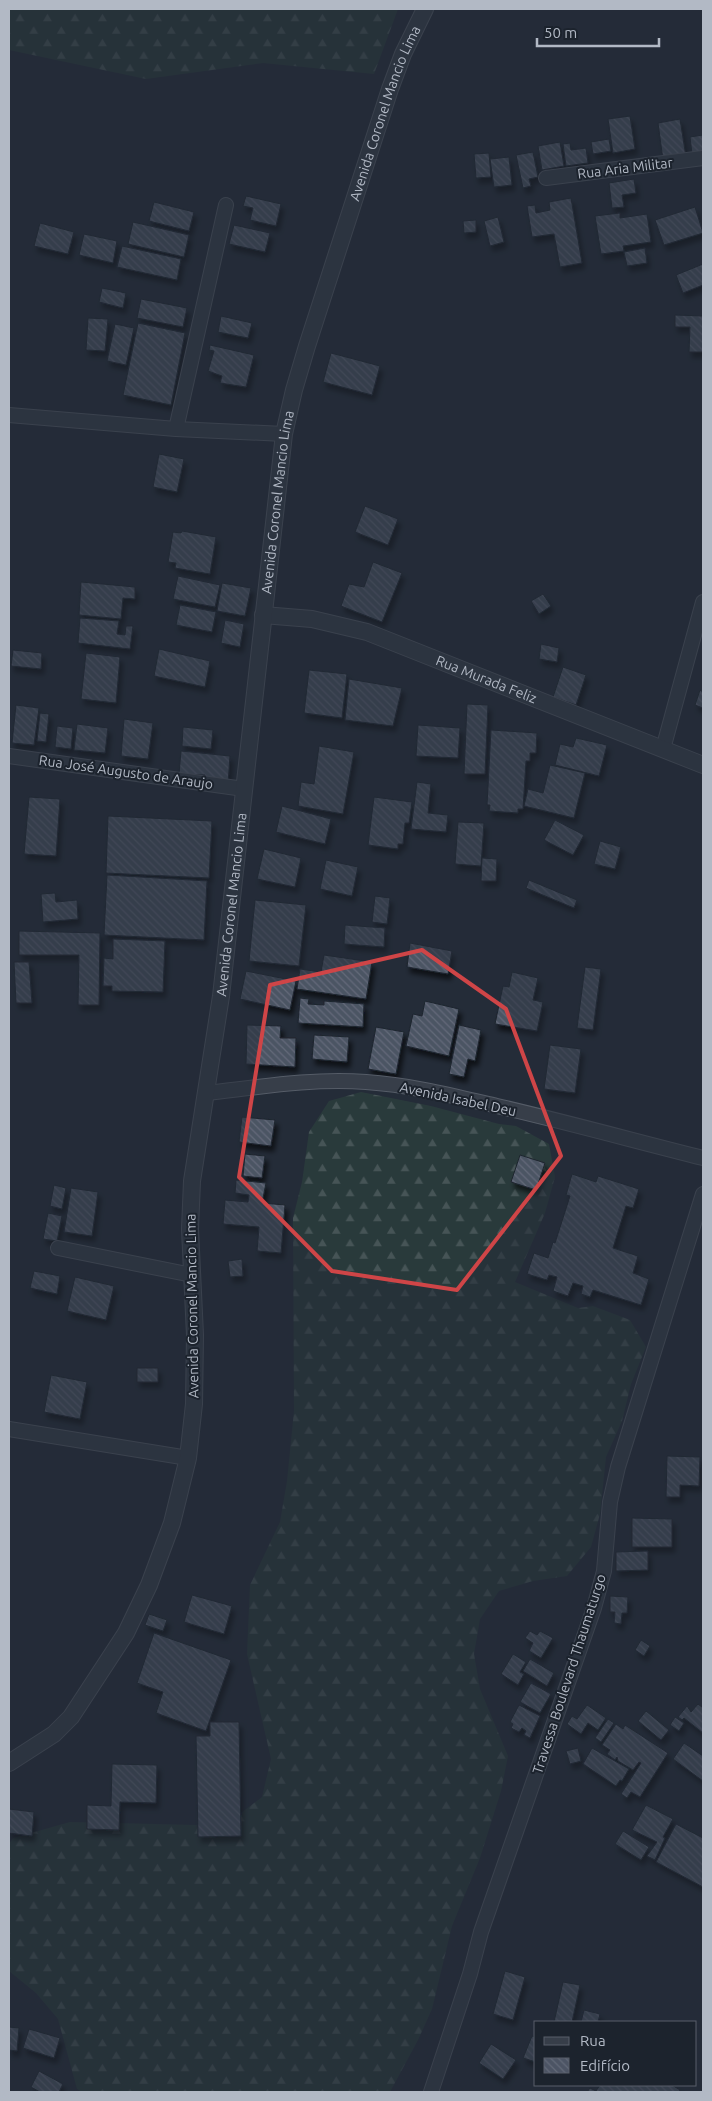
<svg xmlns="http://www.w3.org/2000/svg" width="712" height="2101" viewBox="0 0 712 2101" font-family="Ubuntu,sans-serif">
<defs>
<pattern id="forest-firs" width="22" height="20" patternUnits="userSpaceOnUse" patternTransform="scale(1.25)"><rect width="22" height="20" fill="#293a3b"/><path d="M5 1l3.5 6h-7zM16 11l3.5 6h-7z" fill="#465456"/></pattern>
<pattern id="building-back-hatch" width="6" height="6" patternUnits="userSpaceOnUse" patternTransform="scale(1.25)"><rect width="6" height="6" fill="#4c5464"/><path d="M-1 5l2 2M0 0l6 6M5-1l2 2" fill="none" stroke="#636a79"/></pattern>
<filter id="shadow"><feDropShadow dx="3" dy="5.5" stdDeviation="2.5" flood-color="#0009"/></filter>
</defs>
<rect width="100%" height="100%" fill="#242c38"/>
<path fill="url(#forest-firs)" d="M9 9H398L374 74 263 63 146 79 9 50Z
M361 1092 431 1106 499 1124 516 1126 549 1144 555 1177 545 1213 515 1282 578 1308 593 1306 630 1320 646 1347 631 1384 622 1421 606 1457 600 1514 591 1547 567 1576 533 1581 499 1591 480 1619 474 1654 480 1689 508 1756 501 1791 480 1858 452 1926 432 2009 418 2040 390 2092H82L77 2089 58 2019 36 1993 9 1971V1844L13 1838 70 1822 197 1825 232 1820 262 1797 271 1759 247 1654 250 1585 280 1522 287 1481 294 1411 293 1218 302 1182 309 1132 329 1101Z"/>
<path fill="url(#building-back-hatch)" stroke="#1e252f" filter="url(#shadow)" d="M630 116 635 149 613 153 608 119Z
M680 119 686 157 663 160 658 123Z
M703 135V153L692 154 690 137Z
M609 139 611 151 593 154 591 142Z
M560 142 564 166 542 170 538 146Z
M570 143 571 150 586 148 588 163 566 166 563 144Z
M533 152 538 177 529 179 531 186 523 188 516 155Z
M489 153 491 177 476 178 474 154Z
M509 157 512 185 494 187 490 159Z
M634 179 636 193 622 195 624 207 612 208 609 183Z
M246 196 281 204 276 226 250 220 253 208 243 206Z
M571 198 582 263 560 267 554 234 532 237 527 206 535 205 536 213 550 210 549 202Z
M154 202 194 212 189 231 149 221Z
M695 207 703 233 664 245 655 220Z
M620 213V218L647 214 651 242 623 246 624 251 601 254 595 216Z
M498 217 504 242 490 246 484 221Z
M476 220V232L464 233 463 221Z
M133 222 189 235 184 257 128 244Z
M40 223 74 232 68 254 34 246Z
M234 225 270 233 265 252 229 244Z
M84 234 117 241 113 263 79 255Z
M122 246 181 259 177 280 117 267Z
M645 248 647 263 627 266 624 252Z
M703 264V285L683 293 676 275Z
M102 288 126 293 123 308 99 302Z
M141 299 187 308 183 327 137 318Z
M675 315 703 316V352H689L690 327H675Z
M221 316 252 323 248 338 218 332Z
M88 318 108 319 105 351 86 350Z
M138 323 185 333 171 405 123 395Z
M115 324 134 328 126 365 107 361Z
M210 345 254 355 246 387 220 383 222 376 208 371 214 351 209 350Z
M331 353 380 366 372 395 323 382Z
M159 454 184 459 177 492 153 487Z
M365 506 398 519 388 545 355 532Z
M182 531 216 537 210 574 175 568 176 563 168 562 173 532 181 533Z
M373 562 402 573 382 622 341 606 349 584 364 587Z
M178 576 220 585 215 607 173 599Z
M81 582 135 587V599L123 598 121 619 79 615Z
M222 583 251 588 245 616 217 611Z
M543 594 551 606 539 614 531 601Z
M180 605 216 612 212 632 176 625Z
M80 618 119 621 117 634 125 635 126 626H133L130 649 78 643Z
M225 620 244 624 240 647 221 643Z
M541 644 559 648 557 662 539 659Z
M159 649 210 661 205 687 154 676Z
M13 650 42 653 41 669 11 666Z
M86 653 120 657 116 703 81 699Z
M563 667 586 675 576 705 553 697Z
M309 670 347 674 342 718 304 713Z
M349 679 402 688 393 726 345 720Z
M700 690 703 692V708L695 705Z
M467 704 488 705 485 774H464Z
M16 705 39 708 34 745 12 743Z
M40 713 49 714 46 742 37 741Z
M124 719 153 723 148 759 121 756Z
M77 724 108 728 105 753 74 750Z
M418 725 460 728 458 758 416 756Z
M57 726 73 728 71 749 55 747Z
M183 727 213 730 211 749 182 746Z
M491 730 537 733 536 753H530V761H526L523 809H518V813L489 811 490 805H487Z
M576 738 607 745 599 776 555 765 560 744 573 747Z
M319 746 354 752 343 814 298 806 301 782 314 784Z
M181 751 230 756 228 784 205 781V775L179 774Z
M550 765 585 773 574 818 524 806 528 789 543 793Z
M417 782 431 784 428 813 448 815 446 832 411 829Z
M29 797 60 799 56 856 24 854Z
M374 797 412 802 409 823H405L403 844H398V849L368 845Z
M282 806 331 819 325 844 276 832Z
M108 816 212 821 209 878 106 873Z
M555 820 584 835 573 855 544 840Z
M458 822 484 823 481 866 455 864Z
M600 841 621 847 615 869 594 864Z
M264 849 301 858 295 887 257 879Z
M482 858 497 859 496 881H481Z
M326 860 358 867 352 896 320 889Z
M107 875 207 881 204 940 104 935Z
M529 880 577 900 574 908 526 888Z
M55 893 56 902 77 900 78 919 43 922 41 894Z
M375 896 390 898 387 924 372 922Z
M255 900 306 905 299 966 249 961Z
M345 925 385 928 384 947 344 944Z
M19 931 100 933 99 1005H78L79 955H19Z
M113 939 165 941 163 992 112 991V986H103L104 958 113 959Z
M410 943 452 951 448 974 407 967Z
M324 955 372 962 366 999 297 989 300 969 321 972Z
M14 962H29L32 1003H16Z
M585 967 601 969 593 1030 577 1028Z
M246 971 296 981 290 1010 240 999Z
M512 972 538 978 533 1000 543 1002 537 1031 495 1024 503 986 509 987Z
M300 998 309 999 308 1004 324 1005V1001L364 1004 363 1027 298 1023Z
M425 1001 459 1009 449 1056 406 1046 413 1014 422 1016Z
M247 1025 281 1026 280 1038H296L295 1067 246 1064Z
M459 1025 481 1030 475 1061 468 1059 464 1077 449 1074Z
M376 1027 404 1032 396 1074 368 1069Z
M314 1035 349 1037 347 1062 312 1059Z
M550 1045 581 1049 575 1093 544 1089Z
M242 1117 275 1120 271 1146 239 1142Z
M245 1154 265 1156 262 1178 243 1176Z
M520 1155 545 1163 536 1190 511 1182Z
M572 1174 596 1182 598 1176 639 1189 633 1208 626 1206 613 1248 638 1256 633 1273 649 1279 641 1305 593 1290 590 1297 581 1294 583 1286 573 1283 568 1296 553 1291 557 1277 549 1275 547 1280 527 1274 534 1253 548 1258 553 1242 555 1243 570 1196 566 1195Z
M236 1180 266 1183 262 1203 285 1205 281 1253 257 1251 259 1227 223 1224 225 1200 248 1202 249 1195 235 1193Z
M54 1185 66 1188 62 1209 50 1206Z
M71 1188 98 1192 92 1236 64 1232Z
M48 1213 62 1216 57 1241 43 1239Z
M242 1259 243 1276 230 1277 228 1261Z
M34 1271 60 1276 57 1294 30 1288Z
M75 1277 114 1286 106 1320 67 1311Z
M137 1368H158V1382H137Z
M51 1375 87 1382 80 1419 44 1412Z
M667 1456 700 1457 699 1486 680 1485V1497H666Z
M632 1518 672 1519V1547H632Z
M648 1551V1570L616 1571V1552Z
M192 1595 232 1606 224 1634 184 1622Z
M610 1596 628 1597 627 1613H622L621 1624 614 1623 615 1612H610Z
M149 1614 167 1620 163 1631 145 1625Z
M530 1631 537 1635 540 1631 553 1638 541 1658 529 1651 533 1643 525 1638Z
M154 1633 231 1660 206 1731 156 1713 163 1692 137 1683Z
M641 1640 650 1646 644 1656 635 1650Z
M513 1654 526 1662 520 1672 524 1674 518 1685 501 1674Z
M530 1659 554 1673 547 1686 523 1671Z
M531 1683 551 1694 540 1713 520 1702Z
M698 1704 703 1708V1733L684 1718 682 1720 678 1717 687 1706 691 1712Z
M519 1705 540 1716 530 1738 524 1735 526 1731 522 1728 519 1732 511 1728 513 1724 510 1722Z
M587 1705 606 1718 598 1730 588 1723 581 1734 567 1724 572 1716 577 1719Z
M646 1711 669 1730 661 1740 638 1721Z
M675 1717 684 1723 679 1731 670 1725Z
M608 1719 614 1723 601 1742 595 1738Z
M210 1722H239L241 1836 198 1837 196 1736H210Z
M616 1724 623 1729 625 1725 668 1753 640 1797 631 1792 627 1798 621 1794 641 1763 639 1762 633 1770 618 1761 617 1757 615 1760 607 1754 610 1750 602 1745Z
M684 1743 703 1756V1781L673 1759Z
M578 1748 581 1761 570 1764 566 1751Z
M592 1748 629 1769 622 1781 620 1780 616 1786 583 1764Z
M112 1764 157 1765 156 1803 120 1802 119 1830 87 1829V1805L111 1806Z
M646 1805 673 1819 663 1837 665 1838 655 1860 647 1856 657 1842 632 1830Z
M9 1809 34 1812 32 1836 9 1833Z
M676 1824 703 1838V1887L656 1862Z
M623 1831 649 1847 641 1860 615 1844Z
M505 1971 525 1977 513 2020 493 2014Z
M563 1982 580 1985 572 2022H554Z
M584 2010 600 2014 598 2022H581Z
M9 2027 19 2028 17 2051 9 2050Z
M29 2029 60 2038 54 2058 23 2048Z
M532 2036 536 2037V2062L523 2058Z
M491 2044 516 2060 503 2079 479 2063Z
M39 2071 63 2084 59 2092H40L31 2087Z
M600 2085H672L680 2090 679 2092H587L590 2088 596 2091Z"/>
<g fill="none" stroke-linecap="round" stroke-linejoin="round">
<defs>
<path id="minor" d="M546 178 703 158
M9 415 176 429 284 434
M176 429 226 205
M663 749 703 602
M9 756 244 789
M208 1093C260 1087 313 1078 366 1082 411 1085 454 1096 497 1106 566 1122 635 1141 703 1158
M58 1248 192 1275
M9 1429 188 1458
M431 2092 470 1974 481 1932 594 1608 604 1571 610 1502 618 1467 703 1194"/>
<g id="tertiary">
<path id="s1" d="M263 615 312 619 367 632 703 765"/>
<path id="s2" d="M9 1763 54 1734 71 1717 126 1633 149 1585 172 1523 188 1458 194 1404 195 1335 190 1229 192 1181 221 996 284 434 294 390 307 346 390 89 403 54 425 9"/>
</g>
</defs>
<use href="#minor" stroke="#555c67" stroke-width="16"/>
<use href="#tertiary" stroke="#555c67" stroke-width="18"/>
<use href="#minor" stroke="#373e49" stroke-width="14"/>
<use href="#tertiary" stroke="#373e49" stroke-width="16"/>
</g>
<path d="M0 0H712V2101H0ZM422 950 506 1009 561 1156 457 1290 332 1271 239 1177 270 985Z" fill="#242c38" fill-opacity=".55" fill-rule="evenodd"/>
<path fill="none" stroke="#cf4547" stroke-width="4" stroke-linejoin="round" d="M422 950 506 1009 561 1156 457 1290 332 1271 239 1177 270 985Z"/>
<g text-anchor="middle" stroke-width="4" stroke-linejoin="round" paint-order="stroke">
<g font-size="14" fill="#b2b9c5" stroke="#1c232d">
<text dy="5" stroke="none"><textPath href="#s2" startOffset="1731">Avenida Coronel Mancio Lima</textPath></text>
<text transform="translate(625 168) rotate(-7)" y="5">Rua Aria Militar</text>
<text dy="5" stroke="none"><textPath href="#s2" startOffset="1326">Avenida Coronel Mancio Lima</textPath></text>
<text dy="5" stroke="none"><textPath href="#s1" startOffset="234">Rua Murada Feliz</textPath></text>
<text transform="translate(126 772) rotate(8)" y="5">Rua José Augusto de Araujo</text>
<text dy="5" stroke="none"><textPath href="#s2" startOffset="921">Avenida Coronel Mancio Lima</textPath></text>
<text transform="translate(458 1099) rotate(12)" y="5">Avenida Isabel Deu</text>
<text transform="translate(192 1306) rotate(-91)" y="5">Avenida Coronel Mancio Lima</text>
<text transform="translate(569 1674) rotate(-72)" y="5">Travessa Boulevard Thaumaturgo</text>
</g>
</g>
<rect width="712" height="2101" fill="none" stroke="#b2b9c5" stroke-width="20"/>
<rect x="534" y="2021" width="162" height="65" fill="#1c232d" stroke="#585f6a"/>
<rect x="544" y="2037" width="25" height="8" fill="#373e49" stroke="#585f6a"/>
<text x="580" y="2046" font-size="15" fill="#b2b9c5">Rua</text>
<rect x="544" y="2058" width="25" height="15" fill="url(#building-back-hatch)" stroke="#585f6a"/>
<text x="580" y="2071" font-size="15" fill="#b2b9c5">Edifício</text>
<path d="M537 38v8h122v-8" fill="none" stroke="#b2b9c5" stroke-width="2.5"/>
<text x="544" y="38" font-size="15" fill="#b2b9c5" stroke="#1c232d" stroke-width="4" paint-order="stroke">50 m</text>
</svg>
